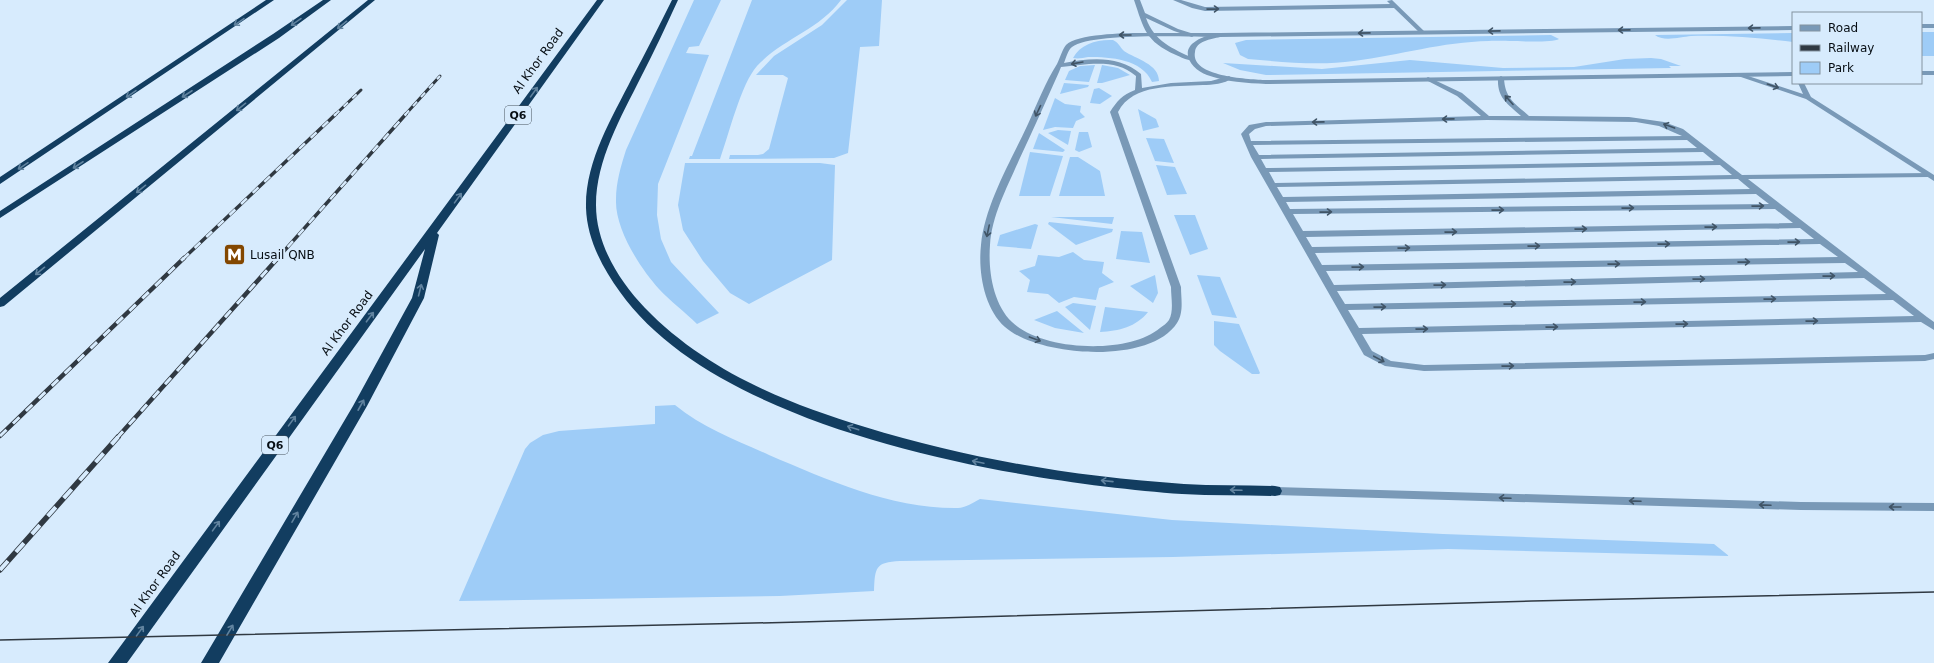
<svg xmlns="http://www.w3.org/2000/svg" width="1934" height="663" viewBox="0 0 1934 663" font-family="'DejaVu Sans',sans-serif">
<rect width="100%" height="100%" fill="#d7ebfd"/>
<path fill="#9eccf7" d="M694 0H721L699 46 689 47 686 53 709 55 658 184 657 215 661 239 671 262 719 313 697 324C685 312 670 301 659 289 640 268 615 229 616 200 616 182 621 166 626 150Z
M752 0H841C819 30 782 39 757 66 741 84 729 134 720 159H689L690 156H692Z
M847 0H882L879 46 860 47 848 153 834 158 729 159 730 155H758L763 154 769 149 788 78 783 75H756L774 56 822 25Z
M1921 32H1934V56H1921Z
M1793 33V42C1759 38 1726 35 1691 36 1681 37 1663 42 1655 35Z
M1551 35 1559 39C1550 44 1502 40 1489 41 1442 42 1400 55 1354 61 1319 66 1283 62 1248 59L1240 55 1235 43 1246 40Z
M1113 40C1118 42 1120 47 1124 51 1136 59 1159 64 1159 81L1152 82C1142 59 1111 57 1088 57 1083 58 1078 59 1073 58 1080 44 1098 39 1113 40Z
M1651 58 1661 59 1681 66H1669L1671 68 1266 75 1240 70 1223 63 1322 69 1410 60 1503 68 1574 67 1625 59Z
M1095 65 1089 82 1065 80 1069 71 1080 66Z
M1102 65 1118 68 1130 75 1102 83H1097Z
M1064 83 1089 85 1088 87 1060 94Z
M1099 88 1112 96 1100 104 1090 103 1094 89Z
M1055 98 1065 104 1081 106 1080 112 1085 117 1076 121 1073 128 1055 127 1043 130Z
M1138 109 1156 119 1159 127 1143 131Z
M1058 130 1071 131 1068 145 1048 133Z
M1079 132H1088L1092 147 1079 152 1075 150Z
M1039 133 1065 150 1063 152 1033 149Z
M1146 138 1164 139 1174 163 1155 161Z
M1030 152 1063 156 1050 196H1019Z
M1070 157H1078L1100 171 1105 196H1059Z
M685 163H820L835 165 832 260 749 304 730 293 703 261 683 230 678 205Z
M1156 165 1175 167 1187 194 1167 195Z
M1174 215H1195L1208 249 1190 255Z
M1051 217H1114L1112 224Z
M1049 222 1113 229 1112 232 1076 245 1048 224Z
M1035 224 1038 225 1031 249 997 246 1000 235Z
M1121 231 1142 232 1150 263 1116 259Z
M1073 252 1084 260 1104 262 1102 273 1114 282 1099 288 1096 300 1074 297 1059 303 1048 294 1027 292 1030 280 1019 271 1035 266 1038 255 1059 257Z
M1155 275 1158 293 1153 303 1130 286Z
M1197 275 1220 277 1237 318 1212 315Z
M1073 303 1096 306 1090 330 1065 307Z
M1105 307 1148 312C1136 327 1119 331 1100 332Z
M1057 311 1084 333 1055 328 1034 320Z
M1214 321 1239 324 1260 373 1259 374H1252L1220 351 1214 345Z
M675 405C703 428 736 440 769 455 828 480 892 509 958 508 965 508 974 502 980 499L1172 520 1443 534 1714 544 1729 556 1448 549 1173 557 900 561C875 562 875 568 874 591L780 596 459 601 525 449 530 443 543 435 559 431 655 424V406Z"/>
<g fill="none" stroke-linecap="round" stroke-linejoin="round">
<path fill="#7999b7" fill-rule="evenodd" d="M1134 0H1140L1145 13 1178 29 1194 34 1195 35 1192 37 1174 31 1146 18C1154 41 1173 49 1193 58V60C1187 61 1181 57 1176 55 1145 41 1144 29 1134 0Z
M1173 0H1181L1205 7 1390 4 1387 1 1392 0 1425 32 1420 33 1394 8 1205 11 1192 8Z
M1428 77 1462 93 1489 116H1521C1507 103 1497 98 1498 78L1501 76 1504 78C1505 99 1515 103 1529 116L1629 117 1664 122 1683 129 1742 175 1931 173V177H1928L1748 179 1927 317 1934 322V330L1921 322 1362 334 1372 351 1391 361 1424 365 1925 355 1934 353V359L1925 361 1424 371 1385 366 1364 355 1251 157 1241 134 1249 125 1266 122 1481 116 1457 96 1426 80 1425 79ZM1487 120 1636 122 1659 126 1682 136 1251 141 1249 134 1255 129 1266 126ZM1687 140 1697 148 1259 155 1253 145ZM1703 152 1714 161 1266 168 1261 159ZM1720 165 1732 175 1275 183 1269 172ZM1738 179 1750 189 1283 197 1277 187ZM1756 194 1769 204 1290 209 1286 202ZM1775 209 1793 223 1303 231 1293 214ZM1800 228 1814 239 1312 247 1306 237ZM1820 244 1838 257 1322 265 1315 253ZM1845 263 1858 272 1334 285 1326 271ZM1864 278 1886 294 1345 304 1337 291ZM1893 300 1914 316 1359 328 1348 310Z"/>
<path fill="#7999b7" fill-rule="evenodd" d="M1140 33H1220L1223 35 1220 37C1192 37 1091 32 1072 47 1068 50 1066 58 1064 63 1090 58 1119 55 1141 74L1142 88 1171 83 1211 81 1229 76 1232 78C1225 84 1212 85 1203 85 1174 87 1133 83 1118 112L1181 287C1181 299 1184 312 1177 323 1150 365 1039 357 1005 327 984 308 978 272 981 245 985 204 1011 161 1028 124 1037 104 1046 81 1057 64 1060 58 1062 50 1066 45 1077 34 1124 33 1140 33ZM1089 64C1107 63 1122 64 1136 76L1135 90C1122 95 1117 101 1110 112L1171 287C1171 297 1174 311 1169 320 1167 323 1163 326 1160 328 1128 355 1042 351 1012 322 993 304 988 270 990 245 992 215 1007 188 1019 160 1033 130 1046 101 1059 72L1061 67Z
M1735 73H1739L1803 94 1798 83H1804L1811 97 1934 175V181L1806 99 1735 75Z
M1275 487 1801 502 1934 503V511L1801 510 1275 495 1271 494 1269 491 1271 488Z"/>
<path fill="#7999b7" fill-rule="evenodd" d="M1921 24H1934V28H1921Z
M1793 26V30L1220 37C1211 39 1196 41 1195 52 1190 77 1250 79 1266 80L1793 72V76L1266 84C1247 83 1226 82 1207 75 1193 70 1178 52 1196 41 1203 36 1212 35 1220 33Z
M1921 71H1934V75H1921Z"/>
<path fill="#123d60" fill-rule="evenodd" d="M266 0H274L0 184V177Z
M323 0H331L279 38 0 218V211L273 34Z
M368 0H375L4 306 0 307V298Z
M597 0H604L437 233 439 235 424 298 367 406 219 663H201L353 406 412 298 425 249 127 663H108Z
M672 0H678C666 26 654 52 641 77 621 117 596 160 596 205 596 244 619 281 645 308 705 370 785 403 865 427 969 459 1076 477 1184 484 1214 486 1245 485 1275 486L1280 487 1282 491 1280 495 1275 496C1244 495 1213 496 1182 494 1020 482 720 433 620 292 602 267 587 239 586 208 585 161 612 118 632 78 646 52 659 26 672 0Z"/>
<path stroke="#303942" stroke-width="1.5" d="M0 640 801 622 1532 601 1934 592"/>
<defs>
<path id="rail-far3" d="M335 115 361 90
M405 115 440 76"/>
<path id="rail-far2" d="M183 259 336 114
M277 259 406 114"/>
<path id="rail-far1" d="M0 436 184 258
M117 438 278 258"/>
<path id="rail" d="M0 570 118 437"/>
</defs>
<use href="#rail-far3" stroke="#303942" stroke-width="3"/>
<use href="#rail-far2" stroke="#303942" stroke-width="3.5"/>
<use href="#rail-far1" stroke="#303942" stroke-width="4.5"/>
<use href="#rail" stroke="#303942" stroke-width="5.5"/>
<use href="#rail-far3" stroke="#d7ebfd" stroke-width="2" stroke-dasharray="6" stroke-linecap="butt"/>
<use href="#rail-far2" stroke="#d7ebfd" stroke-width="2.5" stroke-dasharray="8" stroke-linecap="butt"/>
<use href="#rail-far1" stroke="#d7ebfd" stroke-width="3" stroke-dasharray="9" stroke-linecap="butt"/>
<use href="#rail" stroke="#d7ebfd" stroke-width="4" stroke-dasharray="12" stroke-linecap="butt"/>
</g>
<defs><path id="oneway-shaft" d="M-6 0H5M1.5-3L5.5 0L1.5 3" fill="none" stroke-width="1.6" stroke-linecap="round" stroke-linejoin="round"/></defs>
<g stroke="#405466">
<use href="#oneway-shaft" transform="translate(1213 9) rotate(-1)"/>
<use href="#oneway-shaft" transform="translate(1754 28) rotate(179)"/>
<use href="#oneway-shaft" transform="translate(1624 30) rotate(179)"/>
<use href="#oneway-shaft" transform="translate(1494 31) rotate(179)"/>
<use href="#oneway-shaft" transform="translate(1364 33) rotate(179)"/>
<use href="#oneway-shaft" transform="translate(1125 35) rotate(180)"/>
<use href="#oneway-shaft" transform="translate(1077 63) rotate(170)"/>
<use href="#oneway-shaft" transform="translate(1773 86) rotate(19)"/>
<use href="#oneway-shaft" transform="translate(1509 100) rotate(-132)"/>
<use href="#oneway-shaft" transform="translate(1038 111) rotate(115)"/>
<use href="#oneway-shaft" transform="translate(1448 119) rotate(179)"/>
<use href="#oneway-shaft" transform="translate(1318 122) rotate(179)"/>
<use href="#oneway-shaft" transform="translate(1669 126) rotate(-160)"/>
<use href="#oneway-shaft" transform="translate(1758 206) rotate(-1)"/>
<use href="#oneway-shaft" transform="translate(1628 208) rotate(-1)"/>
<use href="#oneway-shaft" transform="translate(1498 210) rotate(-1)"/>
<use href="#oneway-shaft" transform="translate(1326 212) rotate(-1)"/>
<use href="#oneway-shaft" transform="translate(1711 227) rotate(-1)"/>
<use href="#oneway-shaft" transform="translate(1581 229) rotate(-1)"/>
<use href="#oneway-shaft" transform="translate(988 231) rotate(102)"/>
<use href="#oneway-shaft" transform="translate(1451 232) rotate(-1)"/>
<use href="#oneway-shaft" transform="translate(1794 242) rotate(-1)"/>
<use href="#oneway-shaft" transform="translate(1664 244) rotate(-1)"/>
<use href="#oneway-shaft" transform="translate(1534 246) rotate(-1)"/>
<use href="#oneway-shaft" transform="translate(1404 248) rotate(-1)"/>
<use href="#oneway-shaft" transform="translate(1744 262) rotate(-1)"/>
<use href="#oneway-shaft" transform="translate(1614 264) rotate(-1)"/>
<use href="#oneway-shaft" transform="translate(1358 267) rotate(-1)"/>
<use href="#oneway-shaft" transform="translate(1829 276) rotate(-1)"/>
<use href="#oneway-shaft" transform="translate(1699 279) rotate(-1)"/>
<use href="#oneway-shaft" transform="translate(1570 282) rotate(-1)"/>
<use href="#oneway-shaft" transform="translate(1440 285) rotate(-1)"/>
<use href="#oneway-shaft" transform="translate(1770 299) rotate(-1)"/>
<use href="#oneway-shaft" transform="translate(1640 302) rotate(-1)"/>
<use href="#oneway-shaft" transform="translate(1510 304) rotate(-1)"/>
<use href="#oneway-shaft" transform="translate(1380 307) rotate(-1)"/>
<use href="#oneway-shaft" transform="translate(1812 321) rotate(-1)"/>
<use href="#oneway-shaft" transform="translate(1682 324) rotate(-1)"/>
<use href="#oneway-shaft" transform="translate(1552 327) rotate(-1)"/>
<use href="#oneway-shaft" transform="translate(1422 329) rotate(-1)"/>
<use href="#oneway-shaft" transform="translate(1035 339) rotate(20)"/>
<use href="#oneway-shaft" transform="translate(1379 359) rotate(28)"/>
<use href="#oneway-shaft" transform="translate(1508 366) rotate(-1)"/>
<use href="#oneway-shaft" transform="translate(1505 498) rotate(-178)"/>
<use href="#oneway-shaft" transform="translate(1635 501) rotate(-178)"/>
<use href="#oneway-shaft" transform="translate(1765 505) rotate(-178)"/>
<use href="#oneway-shaft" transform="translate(1895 507) rotate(-180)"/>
</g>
<g stroke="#61839f">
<use href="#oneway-shaft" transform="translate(239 22) rotate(146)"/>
<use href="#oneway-shaft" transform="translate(296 22) rotate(145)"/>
<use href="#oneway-shaft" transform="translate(342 25) rotate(141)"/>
<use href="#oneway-shaft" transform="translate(534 92) rotate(-54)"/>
<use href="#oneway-shaft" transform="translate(131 94) rotate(146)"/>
<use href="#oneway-shaft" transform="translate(187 94) rotate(147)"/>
<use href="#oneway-shaft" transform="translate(241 107) rotate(141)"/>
<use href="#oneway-shaft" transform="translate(78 165) rotate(147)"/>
<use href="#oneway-shaft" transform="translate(23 166) rotate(146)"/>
<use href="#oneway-shaft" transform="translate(141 189) rotate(141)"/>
<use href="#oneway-shaft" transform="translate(458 198) rotate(-54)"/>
<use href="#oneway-shaft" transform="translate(40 271) rotate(141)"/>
<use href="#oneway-shaft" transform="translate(420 290) rotate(-76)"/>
<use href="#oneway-shaft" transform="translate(370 317) rotate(-53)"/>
<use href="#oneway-shaft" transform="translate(361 405) rotate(-61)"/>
<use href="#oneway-shaft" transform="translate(292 421) rotate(-54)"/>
<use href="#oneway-shaft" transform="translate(853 428) rotate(-162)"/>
<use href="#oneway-shaft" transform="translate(978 462) rotate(-168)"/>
<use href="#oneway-shaft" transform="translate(1107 481) rotate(-174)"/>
<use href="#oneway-shaft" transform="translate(1236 490) rotate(-178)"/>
<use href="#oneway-shaft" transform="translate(295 517) rotate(-60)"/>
<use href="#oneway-shaft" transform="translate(216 526) rotate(-54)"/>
<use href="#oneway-shaft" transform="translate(230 630) rotate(-59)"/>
<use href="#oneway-shaft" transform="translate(140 631) rotate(-54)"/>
</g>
<defs>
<symbol id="metro-square" viewBox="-11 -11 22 22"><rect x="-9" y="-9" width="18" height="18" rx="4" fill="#834700" stroke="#d7ebfd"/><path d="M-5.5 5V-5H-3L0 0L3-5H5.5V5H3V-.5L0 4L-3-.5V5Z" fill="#fff"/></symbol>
</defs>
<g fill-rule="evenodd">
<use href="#metro-square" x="222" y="242" width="25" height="25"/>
</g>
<g text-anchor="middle" stroke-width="4" stroke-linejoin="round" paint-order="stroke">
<g fill="#d7ebfd" stroke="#45505a" stroke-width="1">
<rect x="505" y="106" width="26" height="18" rx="3"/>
<rect x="262" y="436" width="26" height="18" rx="3"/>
</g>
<g font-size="11" font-weight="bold" fill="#070e14">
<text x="518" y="119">Q6</text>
<text x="275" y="449">Q6</text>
</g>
<g font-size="12" fill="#070e14" stroke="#d7ebfd">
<text transform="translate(538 61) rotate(-54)" y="4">Al Khor Road</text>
<text transform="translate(347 323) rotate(-53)" y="4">Al Khor Road</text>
<text transform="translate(155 584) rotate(-54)" y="4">Al Khor Road</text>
</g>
<g font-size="12" fill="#070e14" stroke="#d7ebfd" text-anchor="start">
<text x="250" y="259">Lusail QNB</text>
</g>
</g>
<rect x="1792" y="12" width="130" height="72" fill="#d7ebfd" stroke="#8493a0"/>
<rect x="1800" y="25" width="20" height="6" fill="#7999b7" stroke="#8493a0"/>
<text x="1828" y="32" font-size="12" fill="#070e14">Road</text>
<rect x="1800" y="45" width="20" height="6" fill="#303942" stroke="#8493a0"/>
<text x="1828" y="52" font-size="12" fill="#070e14">Railway</text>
<rect x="1800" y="62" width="20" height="12" fill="#9eccf7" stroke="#8493a0"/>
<text x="1828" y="72" font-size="12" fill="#070e14">Park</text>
</svg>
